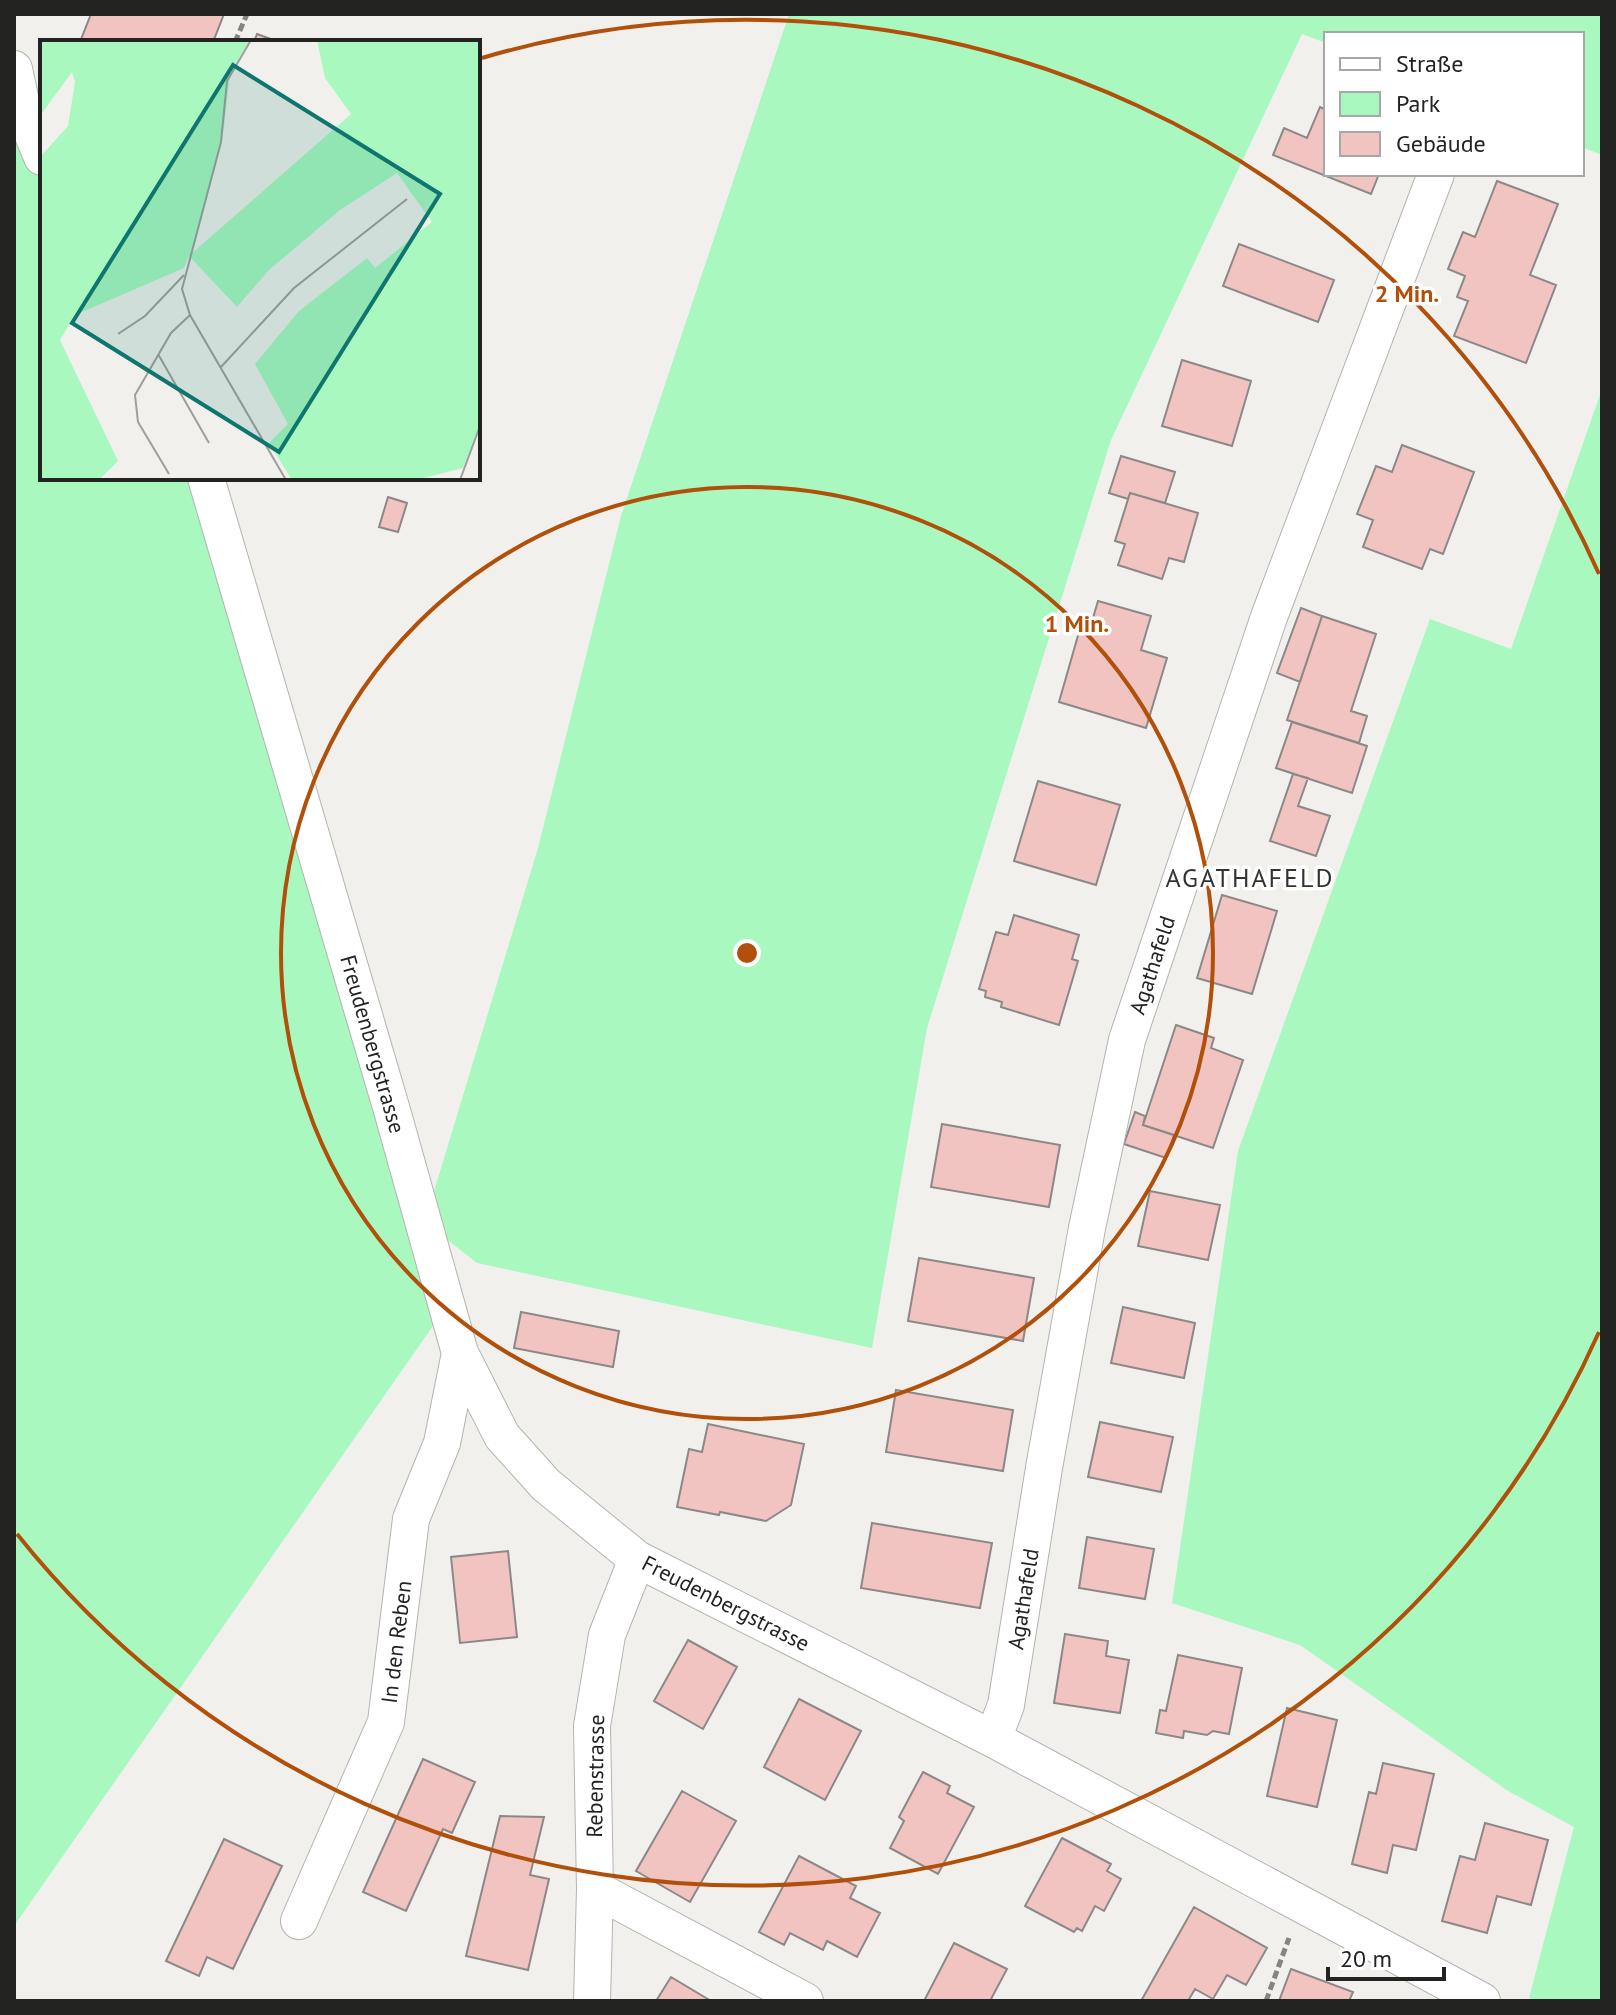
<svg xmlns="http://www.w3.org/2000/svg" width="1616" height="2015" viewBox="0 0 1616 2015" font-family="'PT Sans',sans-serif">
<rect width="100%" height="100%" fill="#f1f0ed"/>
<path fill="#a9f8c0" d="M789 14H1602V155L1582 147V34H1326V43L1302 34 1111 440 927 1028 872 1348 477 1263 426 1223 442 1313 14 1926V60L42 128V478H199L425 1221 538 848 621 516Z
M1602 389V2001H1536L1529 1998 1574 1827 1508 1791 1300 1645 1172 1603 1238 1151 1430 619 1511 649Z"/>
<path fill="#f1c4c1" stroke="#8c8888" stroke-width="2" d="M91 14H224L213 42H80Z
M257 34 279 42H254Z
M1320 107 1326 110V174H1379L1371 194 1273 155 1284 128 1307 138Z
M1497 181 1558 204 1530 275 1556 285 1526 363 1454 336 1468 301 1457 297 1465 276 1448 269 1463 232 1475 237Z
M1239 244 1334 280 1318 322 1223 286Z
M1182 360 1251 381 1232 446 1162 426Z
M1402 445 1474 472 1443 554 1430 549 1422 569 1363 547 1373 520 1357 514 1376 466 1392 472Z
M1121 456 1175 472 1165 503 1130 493 1128 499 1109 493Z
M1130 493 1198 513 1184 562 1169 558 1162 579 1118 565 1125 544 1115 541Z
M388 497 407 503 398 532 379 527Z
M1098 601 1151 616 1141 650 1167 658 1146 728 1059 702 1079 632 1088 635Z
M1301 608 1322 616 1300 682 1277 673Z
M1322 616 1376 634 1351 711 1367 716 1359 743 1287 720Z
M1292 722 1367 746 1352 793 1276 768Z
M1293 774 1308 778 1298 806 1330 816 1316 856 1270 841Z
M1038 781 1120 805 1096 885 1014 861Z
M1222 895 1277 911 1252 994 1197 978Z
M1014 915 1079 935 1072 959 1078 961 1059 1025 1001 1007 1002 1002 985 997 986 991 979 989 996 932 1008 935Z
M1176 1025 1214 1038 1211 1048 1243 1060 1213 1148 1143 1125Z
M1135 1112 1145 1116 1143 1125 1174 1135 1166 1158 1124 1144Z
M942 1124 1060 1145 1049 1207 931 1187Z
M1150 1191 1220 1205 1208 1260 1138 1246Z
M919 1258 1034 1278 1023 1341 908 1321Z
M1123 1307 1195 1323 1184 1378 1111 1363Z
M521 1312 619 1331 613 1367 514 1348Z
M896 1390 1013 1410 1003 1471 886 1452Z
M1100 1422 1173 1437 1161 1492 1088 1477Z
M708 1424 804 1444 791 1505 766 1521 720 1512 719 1515 677 1507 689 1449 702 1452Z
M872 1523 992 1543 980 1608 861 1588Z
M1087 1537 1154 1549 1145 1599 1079 1588Z
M508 1551 517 1637 460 1643 451 1557Z
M1065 1634 1108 1641 1106 1656 1129 1660 1120 1713 1054 1703Z
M688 1640 737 1667 703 1729 654 1701Z
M1178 1655 1242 1668 1229 1734 1213 1731 1207 1735 1184 1731 1183 1738 1156 1733 1160 1710 1166 1711Z
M799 1699 861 1731 825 1800 764 1767Z
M1287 1708 1337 1720 1317 1807 1267 1796Z
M423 1759 475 1782 452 1833 443 1829 406 1911 363 1892Z
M1383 1763 1434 1774 1416 1850 1393 1845 1387 1873 1352 1864 1369 1792 1376 1794Z
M923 1772 950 1786 947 1793 974 1807 938 1874 890 1848 904 1821 899 1817Z
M682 1791 736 1821 690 1902 636 1871Z
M500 1816 544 1817 530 1875 549 1879 528 1970 466 1956Z
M1485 1823 1548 1840 1531 1905 1497 1896 1487 1933 1442 1921 1460 1856 1475 1860Z
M1062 1838 1111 1864 1107 1871 1121 1879 1104 1911 1095 1906 1082 1931 1077 1928 1074 1932 1025 1906Z
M224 1839 282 1866 233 1969 207 1957 199 1976 166 1961Z
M799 1856 856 1886 850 1898 880 1913 857 1957 827 1941 823 1950 790 1933 784 1945 759 1932Z
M1194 1907 1267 1948 1246 1985 1227 1975 1213 1999 1195 1989 1188 2001H1141Z
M954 1943 1007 1969 990 2001H924Z
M1291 1969 1353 1992 1349 2001H1279Z
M671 1977 711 2001H656Z"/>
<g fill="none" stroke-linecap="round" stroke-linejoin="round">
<defs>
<path id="street" d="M14 69 23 111 42 157
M206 478 393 1114 460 1353 502 1436 546 1485 637 1559 993 1739 1482 2001
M993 1739 1006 1705 1044 1468 1087 1228 1127 1040 1269 617 1436 174
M595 1889 805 2001
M299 1921 386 1722 411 1519 442 1443 460 1353
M592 2001 595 1889 592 1726 607 1635 637 1559"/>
</defs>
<use href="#street" stroke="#b4b3b0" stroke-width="38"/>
<path stroke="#858482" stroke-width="5" stroke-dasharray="8 4" stroke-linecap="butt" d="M235 42 247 14
M1266 2001 1289 1938"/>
<use href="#street" stroke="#fff" stroke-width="36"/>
</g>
<g fill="none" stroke="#b1500a" stroke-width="4">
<circle cx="747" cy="953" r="466"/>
<path d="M1599 1332A933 933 0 0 1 17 1534M482 58A933 933 0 0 1 1599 574"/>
</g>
<g text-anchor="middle" stroke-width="7" stroke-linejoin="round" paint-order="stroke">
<g font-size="22" fill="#232322" stroke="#fff">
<text transform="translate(1152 965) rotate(-72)" y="8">Agathafeld</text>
<text transform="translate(373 1044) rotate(74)" y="8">Freudenbergstrasse</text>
<text transform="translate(1023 1599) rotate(-81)" y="8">Agathafeld</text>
<text transform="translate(726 1603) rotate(27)" y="8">Freudenbergstrasse</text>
<text transform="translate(396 1642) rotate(-83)" y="8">In den Reben</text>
<text transform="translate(595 1776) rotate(-89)" y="8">Rebenstrasse</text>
</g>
<g font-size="26" letter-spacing="2" fill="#343330" stroke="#fff">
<text x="1250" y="887">AGATHAFELD</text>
</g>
</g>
<g transform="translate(40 40)">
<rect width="440" height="440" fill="#f1f0ed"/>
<path d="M0 0H210L190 33 184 87 151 214 311 74 285 38 277 0H440V389L423 428 376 440H252L229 403 248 384 215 324 259 271 327 218 335 228 392 182 357 133 300 170 229 230 197 267 149 216 144 228 35 275 20 300 78 421 59 440H0V117L28 86 35 42 32 32 0 76Z" fill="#a9f8c0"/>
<path fill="none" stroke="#9f9e9c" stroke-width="2" d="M211 0 187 41 181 102 142 249 150 275 246 440M78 294 105 276 144 235M118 314 169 403M181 327 254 248 367 159M129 434 98 382 95 355 131 293 150 275M420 440 440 386"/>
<path fill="#0f766e" fill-opacity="0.15" stroke="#0f766e" stroke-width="4" d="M193 25 400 154 239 412 32 283Z"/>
<rect width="440" height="440" fill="none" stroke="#232322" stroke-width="4"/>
</g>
<circle cx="747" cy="953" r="12" fill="#b1500a" stroke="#fff" stroke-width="4"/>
<g font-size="24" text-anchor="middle" font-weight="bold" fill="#b1500a" stroke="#fff" stroke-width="7" stroke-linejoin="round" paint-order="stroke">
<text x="1407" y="302">2 Min.</text>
<text x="1077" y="632">1 Min.</text>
</g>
<rect width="1616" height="2015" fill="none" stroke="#232322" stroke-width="32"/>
<rect x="1324" y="32" width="260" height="144" fill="#ffffff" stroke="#a7a7a7" stroke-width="2"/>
<rect x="1340" y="58" width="40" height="12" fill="#ffffff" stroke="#a7a7a7" stroke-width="2"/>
<text x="1396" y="72" font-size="24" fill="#232322">Straße</text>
<rect x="1340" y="92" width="40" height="24" fill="#a9f8c0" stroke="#a7a7a7" stroke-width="2"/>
<text x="1396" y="112" font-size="24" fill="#232322">Park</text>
<rect x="1340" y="132" width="40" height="24" fill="#f1c4c1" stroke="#a7a7a7" stroke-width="2"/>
<text x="1396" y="152" font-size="24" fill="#232322">Gebäude</text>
<path d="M1328 1967v12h116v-12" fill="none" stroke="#232322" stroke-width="4"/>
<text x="1340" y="1967" font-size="24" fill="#232322" stroke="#ffffff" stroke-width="6" paint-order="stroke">20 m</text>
</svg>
